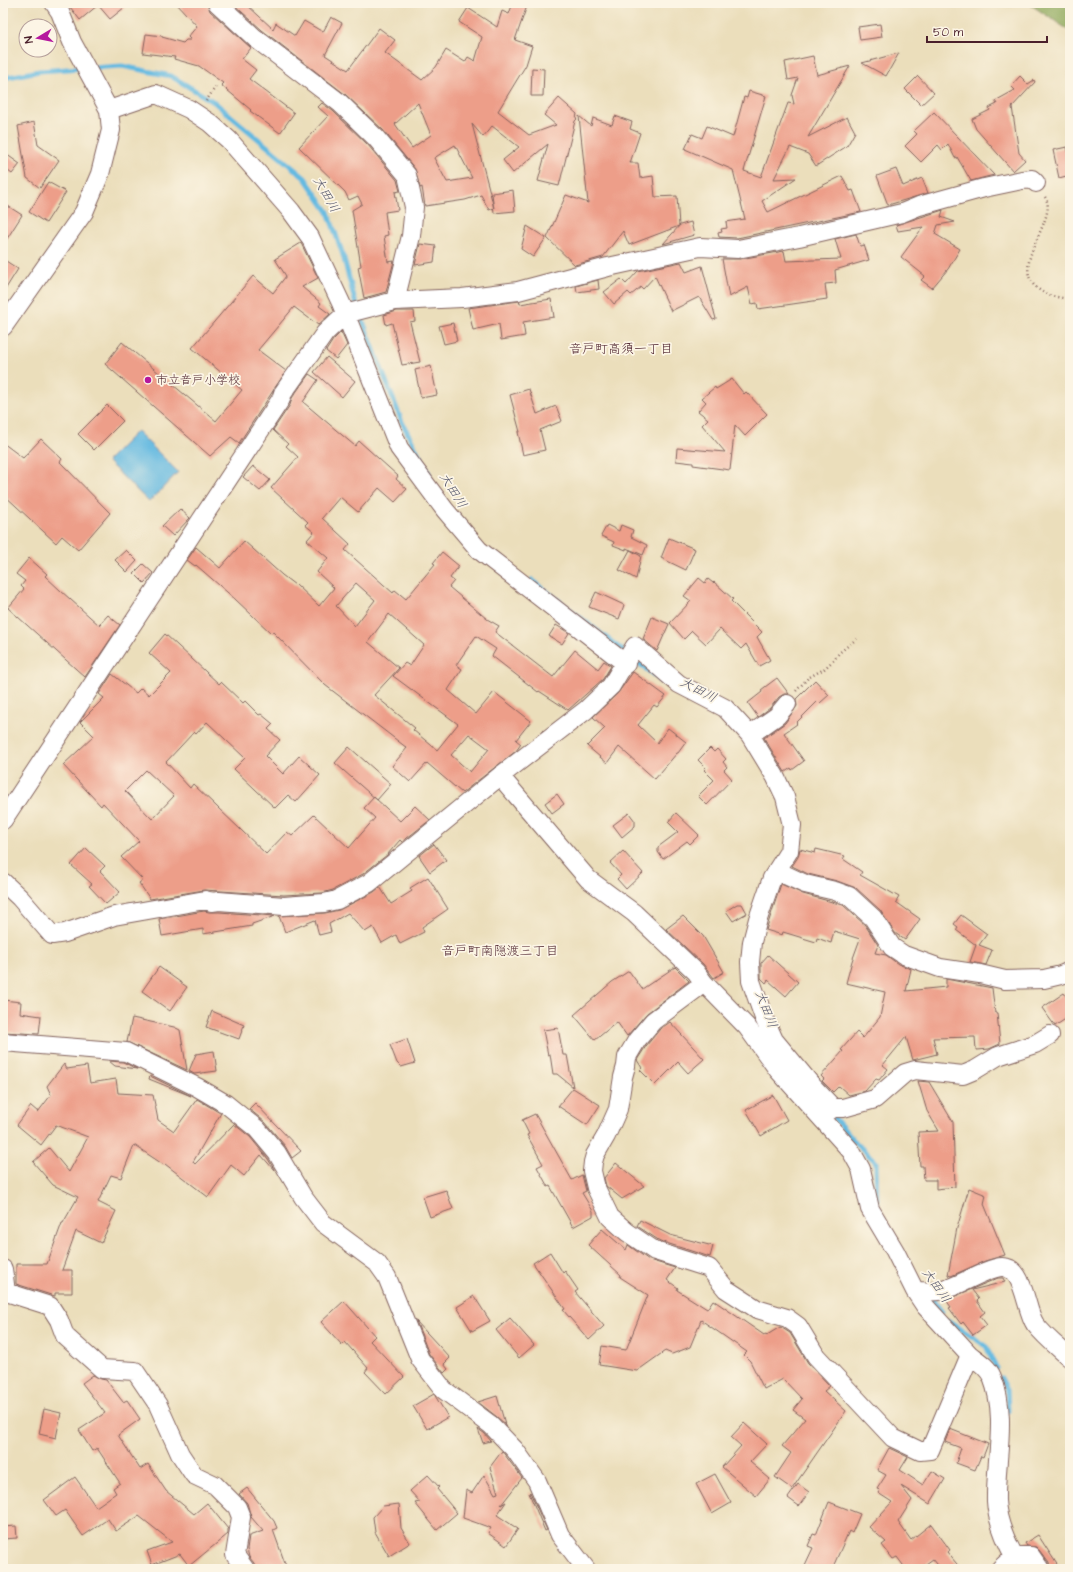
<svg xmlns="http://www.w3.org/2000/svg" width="1073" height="1572" viewBox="0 0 1073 1572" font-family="'Architects Daughter','Klee One',sans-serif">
<rect width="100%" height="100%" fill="#fcf5e5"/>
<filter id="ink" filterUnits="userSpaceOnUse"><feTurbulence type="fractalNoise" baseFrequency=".025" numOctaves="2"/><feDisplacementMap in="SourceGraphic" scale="8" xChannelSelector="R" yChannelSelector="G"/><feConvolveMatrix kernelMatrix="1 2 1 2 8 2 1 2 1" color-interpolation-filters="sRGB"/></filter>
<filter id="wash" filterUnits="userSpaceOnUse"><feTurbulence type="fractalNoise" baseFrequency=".012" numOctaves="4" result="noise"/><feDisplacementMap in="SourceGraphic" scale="16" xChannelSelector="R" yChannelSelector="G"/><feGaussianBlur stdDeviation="0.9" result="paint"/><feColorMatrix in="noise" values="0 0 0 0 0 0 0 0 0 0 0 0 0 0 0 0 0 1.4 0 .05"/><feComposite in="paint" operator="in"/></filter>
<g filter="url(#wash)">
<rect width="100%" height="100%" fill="#ebdebb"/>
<path fill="#8ca759" stroke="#6b6342" d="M1028 3H1070V31Z"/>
<path fill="#65bae1" stroke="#586c86" d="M137 431 178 472 149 502 107 461Z"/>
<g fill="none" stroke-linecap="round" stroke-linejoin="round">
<path stroke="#65bae1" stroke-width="5" d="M90 68 122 66 171 76 214 102 305 178 328 212 343 255 355 301 402 422 429 474
M3 78 39 71 82 68
M532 580 663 682
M830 1113 854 1141 876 1162 877 1204
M930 1296 942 1312
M949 1321 986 1346 996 1368
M1001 1378 1007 1390 1008 1411"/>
</g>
<g id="blocks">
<path fill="#ed9e89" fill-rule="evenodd" d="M67 3H130L110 19 98 5 80 20Z
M176 3H207L210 11 251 48 242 59 256 70 249 79 294 113 280 133 250 111 251 110 221 85 223 83 199 66 174 59 175 57 143 53 146 34 162 36V37L183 43 186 40H191L188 37 197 26Z
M232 3H245L273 29 276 23 295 36 304 21 323 32 331 17 342 23 325 55 348 70 379 28 395 40 385 53 422 80 436 67 446 50 465 62 468 57 475 61 482 37 459 22 468 8 497 27 502 11 509 14 513 3H528L515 40 532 46 526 65 498 111 529 135 556 125 544 115 559 98 577 114 576 118 577 119 575 121 559 186 538 181 548 144 513 173 503 160 519 147 492 126 483 137 472 124 494 208 489 210 481 195 465 200 425 206 422 187 420 188 415 169 383 130 346 95 262 30ZM418 103 431 135 412 148 395 124ZM455 145 472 178 447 182 434 158Z
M880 24 882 37 860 40 858 27Z
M899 53 886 76 862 63Z
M813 56 817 75 850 66 808 137 847 117 855 132 847 146 816 166 808 154 790 147 774 179 796 178 762 201 768 212 842 176 850 191 853 190 861 212 737 238 719 237 718 233 722 232 721 229 727 228 726 222 745 219 733 170 685 149 692 134 702 138 707 126 733 137 744 97 747 98 749 91 766 96 744 171 761 177 788 103 794 104 792 95 798 78 788 80 785 62Z
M532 68 544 69 543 96H531Z
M918 76 934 93 921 105 905 89Z
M1020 76 1028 84 1034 80 1035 82 1012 107 1019 153 1025 160 1013 171 976 129 972 119 990 110 989 108 997 104 995 101 1015 90 1011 86Z
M322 103 333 111 368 145 397 180 400 191 395 192 398 210 385 212 388 235 384 236 388 262 394 261 386 292 364 298 358 267 361 266 352 210 362 204 358 196 349 200 345 192 299 147 328 116 318 107Z
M934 112 957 136 994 175 971 181 957 157 955 158 948 144 942 150 938 145 921 162 905 146 917 134 914 131Z
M579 116 591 126 593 118 612 125 615 116 632 122 630 129 640 133 630 163H638L640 178 653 176 655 197 677 196 679 226 629 245 623 231 603 257 575 265 547 238 566 195 588 203Z
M34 122 38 145 59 160 40 188 27 178 18 126Z
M1067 147 1070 158V175L1059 178 1053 150Z
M3 152 20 164 12 174 3 167Z
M896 169 903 186 922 178 928 193 888 205 877 176Z
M48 182 66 192 46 223 29 212Z
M513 190 515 211 494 213 492 193Z
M3 203 22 215 3 245Z
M943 210 941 217 955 222 938 225 935 234 960 249 948 269 932 288 921 280 925 276 901 257 923 227 898 231 896 225Z
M691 222 694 235 663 244 680 225Z
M527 226 546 238 533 257 521 249Z
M856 234 860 246 864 245 869 260 835 270 836 283 825 284 827 299 758 309 757 303 752 304 748 287 729 297 722 259H740L784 251 786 261 841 259 835 239Z
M301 243 318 278 302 287 321 303 319 306 330 314 318 325 294 307 258 350 286 371 239 443 231 437 210 456 105 364 122 342 216 421 242 390 192 348 253 276 273 293 286 276 275 259Z
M420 244 436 246 434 262 415 265Z
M3 259 18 269 3 293Z
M681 262 686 272 702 266 716 319 713 320 699 297 671 311 655 276 643 289 641 287 631 295 628 292 614 304 604 292 621 279 626 284 638 271Z
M598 280 599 289 577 292 576 286Z
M551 299 554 317 523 322 525 336 501 340 499 324 473 330 468 308 519 301 520 304Z
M397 311H414L415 321 410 322 420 362 402 365 392 323 386 325 384 315Z
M453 323 457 341 444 344 439 326Z
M341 332 347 345 336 359 326 351 333 340Z
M327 357 355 381 342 397 314 372Z
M431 366 437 395 421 398 415 370Z
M309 374 318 380 303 402 355 446 359 441 398 476 396 479 407 489 395 502 379 488 358 512 340 497 322 518 350 544 345 550 393 593 395 590 406 599 435 564 433 563 442 552 459 566 450 578 454 581 449 587 487 619 499 626 495 632 553 677 575 650 598 669 604 661 611 666 603 679 568 710 539 691 538 692 492 656 496 649 476 636 456 665 462 669 448 690 476 714 494 692 531 721 516 740 521 744 516 751 462 793 427 763 410 782 392 766 407 748 325 685 273 632 271 633 235 599 196 565 195 566 187 560 196 547 220 568 244 541 282 575 295 585 296 584 319 606 334 588 317 572 328 558 307 540 314 532 305 525 308 522 271 488 298 457 286 446 288 444 273 430 290 405 292 398ZM356 583 375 600 355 626 336 606ZM389 614 424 645 410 666 405 663 393 676 458 724 437 750 413 730 415 728 374 695 399 668 368 642ZM469 734 489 749 470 772 451 755Z
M732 379 744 394 746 392 767 414 745 436 735 425 730 470 693 465V463L676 461 677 448 725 452 702 425 708 419 698 411 706 402 702 398 715 387 716 389Z
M529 389 537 414 556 406 562 421 540 430 545 450 523 455 518 432H520L510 395Z
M107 405 123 421 94 450 78 434Z
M41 439 62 459 60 462 110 513 78 550 62 536 56 543 3 494V443L23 458Z
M253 466 270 480 260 491 243 477Z
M180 509 190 518 173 536 162 526Z
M607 525 619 531 621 525 633 530 631 537 647 545 643 555 626 548V550L613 545 614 542 601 536Z
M669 538 695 549 686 570 661 558Z
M126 550 137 561 127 572 115 560Z
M630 550 641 556 636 579 619 570Z
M29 558 47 574 45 576 61 591 99 625 108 615 120 625 85 677 8 608 24 589 21 586 25 581 16 574Z
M143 564 153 573 144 583 134 573Z
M699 578 705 583 708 579 713 583 714 582 733 599 731 601 762 632 757 637 770 660 759 666 746 644 741 649 720 629 706 644 692 631 684 639 670 623 691 601 684 596Z
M596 592 624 605 619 619 589 607Z
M652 617 669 624 657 651 643 639Z
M556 625 569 633 562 644 549 636Z
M165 634 219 684 221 682 243 703 245 701 259 715 261 714 273 724 268 729 280 740 265 756 283 774 299 756 320 775 296 802 288 795 275 808 234 769 245 758 207 722 196 734 194 732 166 762 190 788 193 784 266 854 287 832 292 836 314 815 349 848 375 818 364 808 374 797 400 821 415 806 430 820 402 842 400 840 387 855 363 874 333 890 322 893 284 895 204 890 150 899 139 883 143 880 121 857 139 841 103 803 101 806 63 765 94 736 80 722 104 698 99 694 112 674 136 693 141 688 149 695 171 673 149 653ZM146 770 174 796 152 819 125 791Z
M633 672 666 696 657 707 654 705 638 725 657 743 668 728 686 742 678 753H677L655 779 619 747 607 763 587 746 605 728 593 717 618 693Z
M777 678 789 694H784L779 697 770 708 758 717 748 703 762 692 761 690Z
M815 680 829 695 820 703 818 701 796 723 797 724 784 733 804 761 792 770 791 768 785 772 764 738 785 723 797 706 796 699Z
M349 747 391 784 377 800 335 763Z
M710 748 714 752 717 749 726 759 723 762 727 767 724 770 732 779 707 805 698 796 714 780 704 770 706 768 698 760Z
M557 794 564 804 552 813 545 803Z
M629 813 635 821V826L622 837 613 825Z
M676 813 699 835 690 844 687 841 663 859 658 852V847L678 832 668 822Z
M434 844 446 860 430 872 419 856Z
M86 848 105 866 100 871 120 892 106 904 89 886 92 884 71 865Z
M800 849 815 853 816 849 845 856 843 859 862 872 860 875 899 897 896 902 920 919 905 940 895 933 880 910 856 888 837 881 808 874 792 866 798 857Z
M623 851 643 873 626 889 617 879 621 875 610 863Z
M428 877 448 909 422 927 424 932 400 944 396 935 382 943 373 927 365 932 348 913 329 924 331 932 319 935 315 920 285 932 279 916 325 913 339 910 374 892 380 887 391 904 412 891 410 888Z
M781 884 803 894 843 905 865 925 878 945 875 953 886 955 898 964 911 969 906 991 946 987V979L992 988 995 1013H997L1000 1044 989 1049 976 1050 975 1037 933 1038 937 1054 913 1060 906 1037 883 1065 888 1069 879 1080 876 1079 865 1091 849 1095 839 1086 833 1092 822 1081 824 1079 821 1076 843 1051 841 1050 857 1032 863 1038 880 1017 885 992 846 983 852 961 860 939 834 931 831 943 817 938 816 942 783 932 782 935 766 930Z
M737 904H742L747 913 733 921 726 911Z
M204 911 209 912H219L275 916 252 924V926L203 934V929L162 936 159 919Z
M961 915 987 934 979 945 992 950 986 965 970 962 976 945 956 930 958 927 954 924Z
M683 916 703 936 724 972 714 978 703 964 666 929Z
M768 955 798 982 786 996 768 980 766 983 761 978V963Z
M159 967 187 987 170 1011 142 991Z
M675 967 689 981 647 1013 627 1036 617 1022 595 1040 574 1015 612 982 629 971 642 989Z
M1064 993 1070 1002V1016L1055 1026 1042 1008Z
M3 1000 21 1002 20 1013 41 1016 39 1034 3 1032Z
M212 1011 244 1025 239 1039 206 1027Z
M132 1018 174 1027 180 1030 187 1070 127 1042Z
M670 1022 704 1059 688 1073 678 1062 655 1085 640 1070 642 1068 637 1060 646 1046 660 1029Z
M558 1028 563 1055H567L573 1087 557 1074H553L550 1054 548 1055 543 1030Z
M407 1039 415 1063 401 1067 397 1063 390 1045Z
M214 1051 217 1071 194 1074 189 1071 196 1054Z
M109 1061 123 1062 137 1069 115 1066Z
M64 1064 67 1069 87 1066 90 1083 116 1079 118 1093 153 1095 158 1120 174 1131 197 1099 220 1113H221L193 1162 195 1164 234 1124 250 1137 268 1159 274 1169V1170L261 1155 244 1176 231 1165 208 1197 165 1164 164 1165 134 1145 121 1178 111 1175 98 1202 116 1211 101 1243 76 1231 62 1270H72V1293H55V1296L51 1295 16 1284V1264H47L62 1223H63L78 1197 53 1185 33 1162 49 1148 69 1172 88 1137 56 1125 41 1145 17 1125 31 1106 38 1112 51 1095 47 1086Z
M150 1076 191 1096 149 1079Z
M918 1081 929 1082 953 1122 955 1187 936 1189V1180H924L923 1166H920L918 1132 939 1131 927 1111Z
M573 1088 600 1105 587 1125 558 1106Z
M773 1095 787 1120 761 1136 746 1110Z
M255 1103 301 1151 292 1158 285 1146 265 1122 249 1109Z
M535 1114 572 1180 582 1175 586 1191 582 1193 593 1211V1216L573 1227 550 1186 548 1187 537 1167 543 1164 527 1135 529 1134 522 1120Z
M616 1163 644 1186 622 1199 606 1186 604 1178Z
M969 1188 986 1195 984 1204 1005 1255 985 1261 951 1276 948 1275 957 1228Z
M446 1190 453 1209 430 1217 423 1197Z
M640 1220 670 1235 713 1246 710 1257 660 1241 637 1226Z
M602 1229 626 1250 628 1245 649 1260 675 1268 667 1280 678 1288 677 1290 707 1309 713 1300 764 1335 766 1334 767 1335 780 1327 782 1328 790 1333 808 1363 830 1386 824 1391 846 1411 792 1489 775 1477 791 1453 782 1446 805 1419 793 1410 802 1399 783 1379 764 1389 750 1361 744 1355 747 1352 701 1320 690 1347 672 1354 665 1351 637 1371 599 1365 602 1346 626 1350 648 1295 620 1277 621 1275 588 1245Z
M550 1252 563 1273 565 1271 578 1290 575 1292 604 1326 589 1340 563 1310 565 1309 533 1263Z
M998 1278H1003L1005 1282 972 1290 979 1299 977 1301 985 1312 980 1316 987 1325 973 1335 963 1322 961 1324 949 1308 951 1307 946 1300Z
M474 1296 490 1321 472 1331 457 1307Z
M344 1301 375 1336 370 1341 404 1377 386 1394 365 1372 368 1368 345 1342 342 1345 321 1322Z
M510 1318 534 1345 519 1358 496 1330Z
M416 1321 450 1358 444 1364 448 1369 444 1373 429 1354Z
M93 1375 101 1379 106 1380 123 1402 127 1400 140 1419 118 1435 140 1469 148 1464 166 1491 194 1514 207 1503 228 1529V1534L189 1566 180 1554 152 1565 147 1551 172 1542 139 1516 116 1531 108 1519 83 1536 65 1510 56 1516 44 1500 75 1477 96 1507 116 1493 113 1488 120 1483 97 1448 92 1451 79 1430 105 1413 82 1383Z
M434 1394 448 1417 427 1429 413 1406Z
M497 1396 505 1424 497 1417 478 1402Z
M44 1409 61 1413 56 1438 39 1434Z
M744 1423 767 1444 750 1462 770 1479 756 1496 722 1467 741 1446 731 1437Z
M478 1429 484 1433 491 1441 483 1443Z
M950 1429 988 1444 983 1457 981 1456 975 1470 956 1463 961 1448 945 1442Z
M889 1448 908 1457 900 1470 923 1485 932 1471 945 1479 930 1504 901 1486 912 1500 898 1522 911 1540 931 1524 950 1550 947 1552 961 1569H941L933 1559 919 1569H906L897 1557 893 1559 882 1545 886 1542 869 1527 892 1502 878 1493 880 1490 877 1489 886 1475 877 1470Z
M502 1451 522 1478 501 1505 506 1502 497 1515 518 1529 506 1546 488 1533 491 1528 463 1518 466 1490 472 1493 484 1475 495 1494 498 1493 490 1467Z
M715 1474 731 1503 712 1514 696 1484Z
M428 1475 439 1487 437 1489 457 1513 437 1530 415 1503 420 1502 410 1491Z
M798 1484 809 1492 799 1506 788 1498Z
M247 1488 274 1521 277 1528 273 1530 287 1569H255L254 1563 249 1557 247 1549 249 1536 263 1531 251 1517 247 1503 239 1494Z
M530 1492 547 1530 545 1531 529 1493Z
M829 1502 860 1514 852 1533 849 1531 832 1569H813L805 1565 813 1548 808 1546 813 1534 816 1535Z
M399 1504 401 1528 410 1543 389 1556 375 1532 373 1517 383 1506Z
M16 1526 17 1538 3 1539V1527Z
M1038 1535 1060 1569H1050L1049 1563 1039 1550 1036 1547 1027 1546 1025 1543Z"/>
</g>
</g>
<g filter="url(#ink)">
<use href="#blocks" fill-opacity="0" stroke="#82625d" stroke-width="1"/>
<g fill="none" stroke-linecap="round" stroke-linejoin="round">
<defs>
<path id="minor" d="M217 3 255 38 340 103 376 138 407 175 414 207 411 236 395 301
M109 110 156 94 189 109 210 123 229 140 291 211 310 237 341 303 399 448 445 510 479 550 626 664
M3 327 84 212 100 174 111 130 109 110 72 42 60 12 54 3
M750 735 777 716 787 704
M500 776 588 879 634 913 696 972 704 983 747 1027 778 1070 851 1151 861 1169 870 1209 895 1251 915 1291 925 1306 970 1355
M3 820 281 399 283 393 325 333 345 314 395 301 462 298 518 291 608 267 700 247 738 249 799 237 902 213 919 206 984 188 1022 180 1032 179 1036 183
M777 871 805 884 835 891 849 896 873 918 892 947 904 955 940 968 980 974 1005 980 1044 979 1061 975 1070 971
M3 882 20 898 52 935 65 933 114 916 205 900 212 902 219 901 284 906 324 903 337 900 369 883 500 776 586 710 611 686 635 646 679 684 725 708 750 735 775 776 785 797 792 825 789 851 772 878 758 919 752 942 750 962 751 981 764 1018 774 1040 814 1088 833 1108 821 1117
M704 983 653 1021 637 1040 627 1057 626 1066 623 1077 618 1109 606 1136 595 1155 593 1162 592 1171 596 1188 610 1217 627 1232 655 1251 709 1268 726 1289 757 1309 787 1318 798 1326 816 1356 893 1438 920 1451 930 1450 970 1355C978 1361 988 1367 992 1377 1008 1417 995 1460 996 1501 997 1521 1005 1539 1014 1556
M3 1042 126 1052 197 1087 226 1104 257 1129 277 1153 303 1197 323 1223 377 1263 387 1277 420 1359 444 1390 491 1425 515 1450 537 1481 560 1535 586 1569
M833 1108H843L875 1099 905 1073 915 1070 963 1075 975 1070 998 1056 1035 1044 1050 1035
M3 1269 6 1292 50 1306 59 1320 65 1336 102 1369 135 1371 158 1405 180 1454 194 1475 215 1485 237 1507 241 1517 235 1555 245 1569
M915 1291C922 1291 931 1292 939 1291 959 1287 976 1273 996 1268 1025 1260 1024 1308 1035 1324 1045 1337 1058 1347 1070 1358
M1000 1569 1014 1556H1031L1040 1569"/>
</defs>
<use href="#minor" stroke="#82625d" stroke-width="20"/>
<path stroke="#82625d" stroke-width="2.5" stroke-dasharray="1 3" stroke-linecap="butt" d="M206 101 217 85
M1045 197C1061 221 997 274 1049 295 1055 297 1063 298 1070 299
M796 691 808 678 824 669 834 660 839 653 859 637"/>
<use href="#minor" stroke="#fff" stroke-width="18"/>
</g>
</g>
<circle fill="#b5179e" stroke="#fcf5e5" stroke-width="1.5" cx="148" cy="380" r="4"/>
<g text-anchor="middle" stroke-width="3.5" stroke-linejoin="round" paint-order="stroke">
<g font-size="12" fill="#4a1f2b" stroke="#fcf5e5" text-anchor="start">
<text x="156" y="384">市立音戸小学校</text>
</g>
<g font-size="13" font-style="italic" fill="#53556b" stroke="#fcf5e5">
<text transform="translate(327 194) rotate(60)" y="5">大田川</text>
<text transform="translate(454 490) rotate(58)" y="5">大田川</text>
<text transform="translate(699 689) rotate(27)" y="5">大田川</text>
<text transform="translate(767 1009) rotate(69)" y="5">大田川</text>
<text transform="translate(937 1285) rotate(55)" y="5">大田川</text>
</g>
<g font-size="13" fill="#4a1f2b" stroke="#fcf5e5">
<text x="621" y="353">音戸町高須一丁目</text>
<text x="500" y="955">音戸町南隠渡三丁目</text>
</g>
</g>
<rect width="1073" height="1572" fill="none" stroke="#fcf5e5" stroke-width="16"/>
<g transform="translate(38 38) rotate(260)"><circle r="19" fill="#fcf5e5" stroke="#b59f9b"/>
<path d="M0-3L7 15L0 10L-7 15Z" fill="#b5179e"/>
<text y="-6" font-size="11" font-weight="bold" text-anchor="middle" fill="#4a1f2b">N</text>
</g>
<path d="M927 36v6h120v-6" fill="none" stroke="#4a1f2b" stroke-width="2"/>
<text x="933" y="36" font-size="12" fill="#4a1f2b" stroke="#fcf5e5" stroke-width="3" paint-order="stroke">50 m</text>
</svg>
